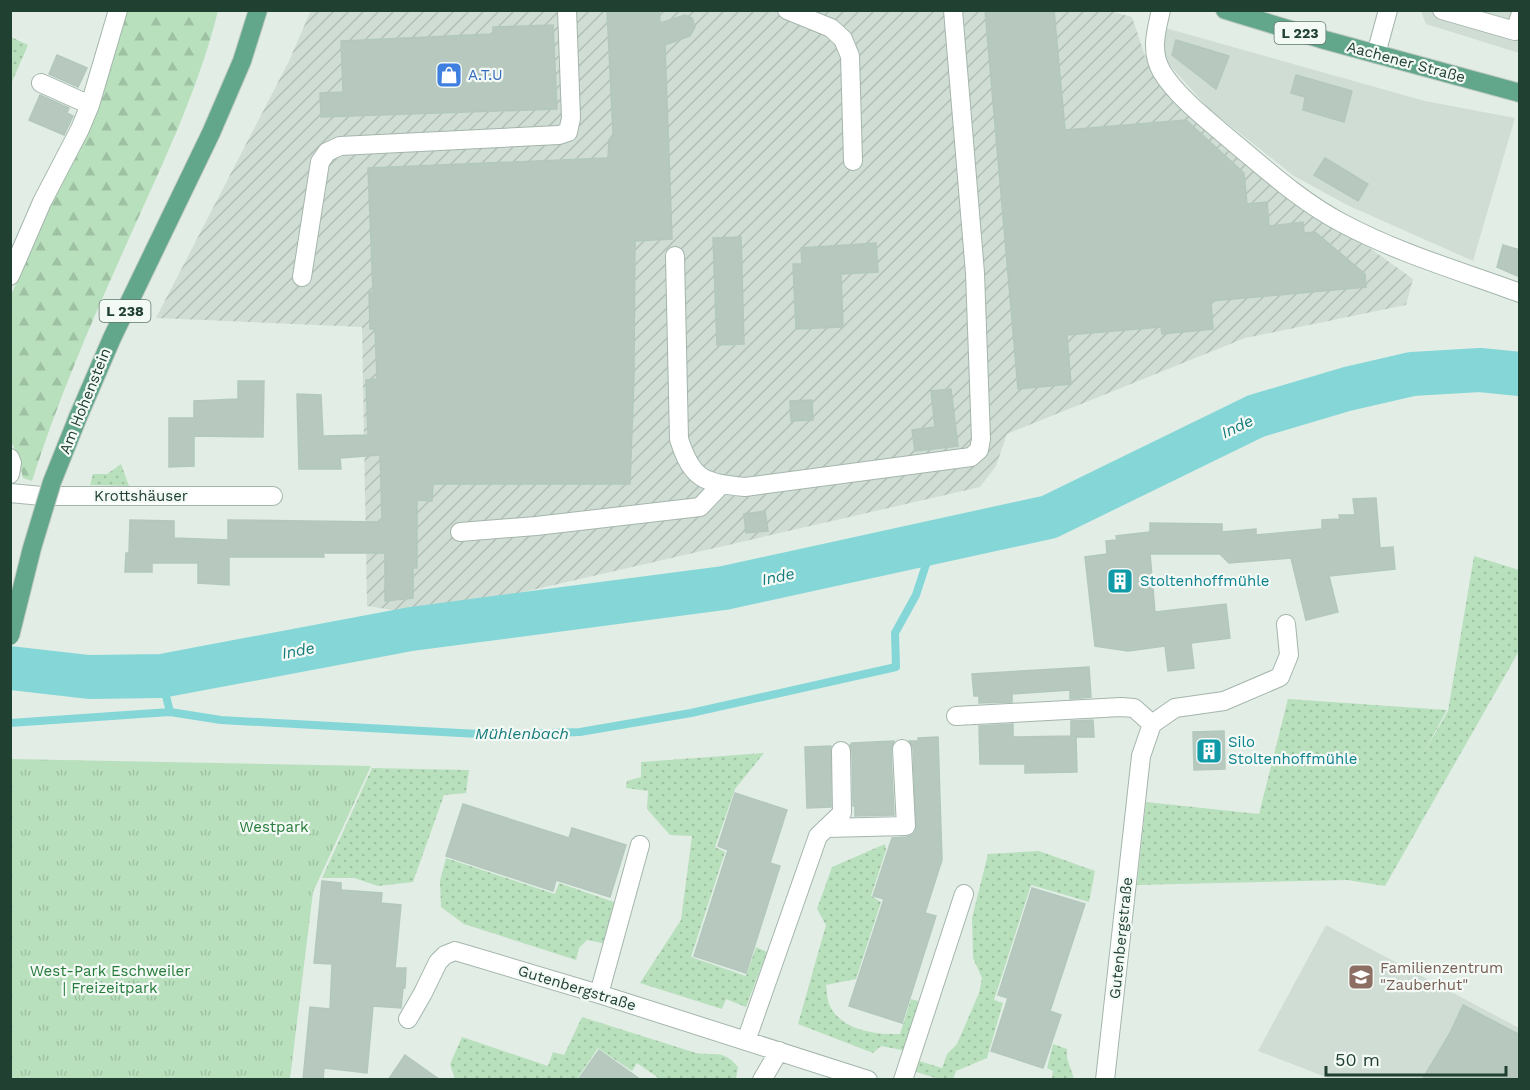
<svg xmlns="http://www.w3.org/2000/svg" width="1530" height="1090" viewBox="0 0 1530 1090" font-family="'Work Sans',sans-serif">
<defs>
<pattern id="industrial-furrows" width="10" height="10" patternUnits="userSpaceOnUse" patternTransform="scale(1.5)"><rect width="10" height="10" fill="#d0ddd5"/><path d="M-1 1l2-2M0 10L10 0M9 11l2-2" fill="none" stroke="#b2bfb7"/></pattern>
<pattern id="grass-dots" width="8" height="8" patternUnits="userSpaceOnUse" patternTransform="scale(1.5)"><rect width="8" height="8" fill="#b9e0bd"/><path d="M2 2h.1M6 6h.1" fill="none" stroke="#9fc1a3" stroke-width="1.8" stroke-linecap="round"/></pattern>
<pattern id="forest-firs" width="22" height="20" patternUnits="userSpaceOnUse" patternTransform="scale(1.5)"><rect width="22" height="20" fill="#b9e0bd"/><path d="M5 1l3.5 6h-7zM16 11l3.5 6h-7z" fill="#9fc1a3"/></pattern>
<pattern id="park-tufts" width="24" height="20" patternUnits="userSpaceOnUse" patternTransform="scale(1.5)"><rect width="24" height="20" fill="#b9e0bd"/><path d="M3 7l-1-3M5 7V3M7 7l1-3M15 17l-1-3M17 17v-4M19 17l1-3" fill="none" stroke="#9fc1a3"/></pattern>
</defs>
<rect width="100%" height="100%" fill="#e2ede6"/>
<path fill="#d0ddd5" d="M1421 11H1519V53L1426 24Z
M1162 27 1425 101 1515 118 1473 261 1347 205 1294 176 1209 109 1156 50Z
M1326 925 1519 1028V1079H1331L1258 1051Z"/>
<path fill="url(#industrial-furrows)" d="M311 10 1110 11 1132 17 1145 56 1203 119 1258 168 1413 279 1406 305 1245 338 1007 434 996 466 980 487 423 615 367 606 362 327 156 318 289 61Z"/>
<path fill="url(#grass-dots)" d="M11 37 28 45 11 84Z
M121 464 129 486 90 485 93 474H107Z
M1474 556 1519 570V651L1385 886 1347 880 1137 885 1146 802 1259 814 1288 699 1447 710 1423 754 1448 711Z
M764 753 735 789 715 847 725 852 691 957 746 976 756 947 767 952 746 1007 726 999 722 1009 640 983 681 920 692 836 670 835 647 809 648 791 626 788 627 781 641 777V762Z
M372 768 469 770 466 793 444 795 413 882 378 886 354 878H322Z
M885 844 886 850 871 896 881 902 856 979 826 985C827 990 827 998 829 1004 840 1030 875 1035 900 1034L911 999 921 1002 907 1051 881 1046 873 1053 798 1024 826 925 817 909 832 867Z
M1039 851 1095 871 1089 902 1031 885 994 1000 1003 1003 987 1058 956 1071 953 1079H939L913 1071 916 1060 942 1068 947 1054 957 1044 979 993 982 978 973 958 972 918 988 854Z
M446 858 555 894 559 883 617 903 607 944 587 940 579 948 576 960 464 924 441 907 440 881Z
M582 1017 696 1053C716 1056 723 1049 738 1067L736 1079H660L637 1063 632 1071 598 1048 577 1079H455L450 1064 462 1037 548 1066 553 1052 564 1055Z
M1053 1044 1067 1049V1058L1074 1079H1052L1053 1071 1047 1068Z"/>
<path fill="url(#forest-firs)" d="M125 11H218C197 95 158 173 123 252 89 327 57 403 32 481L23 478 17 453 11 442V295L102 92Z"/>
<path fill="url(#park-tufts)" d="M11 759 371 766 313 892 290 1079H11Z"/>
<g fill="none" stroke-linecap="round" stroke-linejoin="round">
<path stroke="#85d7d7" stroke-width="8" d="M161 676 170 712
M10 723 170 712 221 720 497 735 580 732 691 713 896 667 895 633 916 595 933 543"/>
<path stroke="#85d7d7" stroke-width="44" d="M10 668 89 677 161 676 411 629 724 588 1049 517 1256 416 1347 389 1412 374 1480 370 1520 374"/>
</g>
<path fill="#b7c8bf" stroke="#b3c8bc" stroke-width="1.5" d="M607 10H659L660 23 685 15 692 18 695 27 690 36 665 45 672 239 635 241 634 376 630 484H433L432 501 417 500V568H413V598L385 601V553H323L324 557H229V585L198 583V563H152V572H125L126 553H129L130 520 174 521V538L228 540V520L382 522 380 455 340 458 341 469H299L297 394 321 395 323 436 368 435 366 380 377 379 375 329H370L369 292H373L368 168 608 158 609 140 613 134Z
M985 10H1054L1065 130 1186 120 1244 173 1247 204 1267 202 1269 226 1303 222 1304 233 1315 232 1365 274 1366 287 1211 301 1213 329 1162 334 1161 327 1067 335 1071 384 1018 389Z
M553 25 557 109 321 117 320 93 343 92 341 41 493 34V27Z
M1176 40 1229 56 1216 89 1172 55Z
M57 55 87 68 78 87 49 74Z
M1296 75 1352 91 1344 122 1303 110 1305 97 1291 93Z
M40 95 69 108 67 113 73 116 64 135 29 120Z
M1325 158 1368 184 1358 201 1314 175Z
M741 237 744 344 717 345 713 238Z
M876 243 878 272 841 274 843 327 796 329 793 264H802L801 248Z
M1503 245 1520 250V277L1497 267Z
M238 381H264L263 437 194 436V466L169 467V418H194V401L238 399Z
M951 389 958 446 915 451 912 430 935 427 931 391Z
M812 400 813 420 791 421 790 401Z
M1376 498 1380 548 1393 547 1395 569 1329 576 1338 612 1306 620 1291 558 1229 563 1220 554H1150L1155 612 1226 604 1230 638 1191 643 1194 668 1168 671 1165 646 1128 651 1095 646 1085 557 1107 554 1106 541 1117 540 1116 536 1150 532V523L1222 524V532L1256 529V535L1322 529V520L1340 519 1339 515H1355L1353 499Z
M765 511 768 531 746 533 744 514Z
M1089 667 1091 697 1070 699V690L1012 694V702L979 703V696H974L972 674Z
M1093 720 1094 737H1076L1077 772 1025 773V764H980L979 726 1013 724V737L1071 736V721Z
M1224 731 1225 769 1194 770 1193 732Z
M938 737 942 860 925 913 936 916 902 1023 849 1006 884 899 873 896 892 838 907 837 912 835 916 831 913 748 909 741H918V738Z
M894 741 891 750 894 815 855 816V806H853L852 751 850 745 852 743Z
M831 746V807L807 808 805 747Z
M735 793 787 810 770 863 780 866 746 973 694 956 728 850 718 846Z
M463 804 569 838 572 828 626 845 610 897 556 880 553 891 446 856Z
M322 881 341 883V890L382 893 381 903 401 905 395 968H406L405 988H403L401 1008 373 1006 367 1073 324 1068 323 1080H303L310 1007 330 1009 332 964 314 963Z
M1032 888 1085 904 1050 1011 1061 1015 1043 1068 991 1051 1008 998 998 995Z
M1463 1005 1520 1035V1080H1422L1450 1033Z
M599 1050 641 1080H578Z
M405 1055 440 1080H388Z"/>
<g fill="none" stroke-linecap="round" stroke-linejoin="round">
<defs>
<path id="minor" d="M787 10 831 28 843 39 850 56 853 161
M1161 10C1156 31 1150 52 1162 72 1178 98 1210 122 1233 142 1268 171 1302 202 1342 223 1398 253 1460 271 1520 293
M1442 10 1515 31 1520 16
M1376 54 1388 10
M41 83 90 105
M675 256 679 439C692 480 704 483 745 487L971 457 979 450 981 439 975 273 953 10
M10 276 42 202 80 129 90 105 118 10
M302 277 320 162 327 152 340 146 559 135 568 132 571 118 567 10
M10 458 12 463 10 474
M10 493 42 496H273
M460 532 536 526 700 507 721 485
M956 716 1121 707 1134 708 1152 724
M826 828 906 826 902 749
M599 994 640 845
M408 1019 423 993 438 962 445 955 455 951 599 994 868 1080
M746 1041 818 836 842 813 841 751
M762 1080 779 1051
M903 1080 964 894
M1105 1080 1141 756 1152 724 1175 708 1224 701 1280 677 1289 655 1286 624"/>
<path id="major" d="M1225 10 1321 39 1520 93
M78 417 112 338 211 133 242 61 258 10"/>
</defs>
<use href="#minor" stroke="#a4b6ac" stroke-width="20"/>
<use href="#major" stroke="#c1cac6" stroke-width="20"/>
<use href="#minor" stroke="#fff" stroke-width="18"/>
<use href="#major" stroke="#62a78b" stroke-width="18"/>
<defs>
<path id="major-bridge" d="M10 636 32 548 52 482 78 417"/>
</defs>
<use href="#major-bridge" stroke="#c1cac6" stroke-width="20" stroke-linecap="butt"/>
<use href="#major-bridge" stroke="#62a78b" stroke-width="18"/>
</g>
<defs>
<symbol id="shop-square" viewBox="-11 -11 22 22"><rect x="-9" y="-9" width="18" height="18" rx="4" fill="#3f7fe0" stroke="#f3f9f5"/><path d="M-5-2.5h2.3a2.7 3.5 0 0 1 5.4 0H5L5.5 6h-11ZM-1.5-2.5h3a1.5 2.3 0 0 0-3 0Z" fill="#fff"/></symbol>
<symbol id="building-square" viewBox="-11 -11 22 22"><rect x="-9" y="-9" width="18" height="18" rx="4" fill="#0f9aa8" stroke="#f3f9f5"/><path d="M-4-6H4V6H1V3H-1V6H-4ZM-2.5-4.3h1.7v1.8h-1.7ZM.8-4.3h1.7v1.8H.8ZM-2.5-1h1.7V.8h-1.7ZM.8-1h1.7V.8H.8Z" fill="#fff"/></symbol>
<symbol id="school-square" viewBox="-11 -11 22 22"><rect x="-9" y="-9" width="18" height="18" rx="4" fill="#8d6e63" stroke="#f3f9f5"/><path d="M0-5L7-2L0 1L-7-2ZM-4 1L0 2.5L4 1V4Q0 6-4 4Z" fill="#fff"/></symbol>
</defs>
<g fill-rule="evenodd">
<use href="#shop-square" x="434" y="60" width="30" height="30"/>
<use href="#building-square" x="1105" y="566" width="30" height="30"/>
<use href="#building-square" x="1194" y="736" width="30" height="30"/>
<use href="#school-square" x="1346" y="962" width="30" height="30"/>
</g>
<g text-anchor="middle" stroke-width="4.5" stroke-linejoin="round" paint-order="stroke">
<g fill="#f3f9f5" stroke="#5f786c" stroke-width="1.5">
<rect x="1274.5" y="22" width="51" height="22" rx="4.5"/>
<rect x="99.5" y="300" width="51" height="22" rx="4.5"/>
</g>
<g font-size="14" font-weight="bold" fill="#204032">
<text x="1300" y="38">L 223</text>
<text x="125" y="316">L 238</text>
</g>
<g font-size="15" fill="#204032" stroke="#f3f9f5">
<text transform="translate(1406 62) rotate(15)" y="5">Aachener Straße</text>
<text transform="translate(85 401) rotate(-68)" y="5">Am Hohenstein</text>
<text x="141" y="501">Krottshäuser</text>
<text transform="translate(1121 938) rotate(-84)" y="5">Gutenbergstraße</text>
<text transform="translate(577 988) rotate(17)" y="5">Gutenbergstraße</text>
</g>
<g font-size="15" fill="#366cbe" stroke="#f3f9f5" text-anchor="start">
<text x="468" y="80">A.T.U</text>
</g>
<g font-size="15" fill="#0d838f" stroke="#f3f9f5" text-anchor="start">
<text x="1140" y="586">Stoltenhoffmühle</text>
<text x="1228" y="747">Silo<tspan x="1228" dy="17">Stoltenhoffmühle</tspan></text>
</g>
<g font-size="15" fill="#267b3a" stroke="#f3f9f5">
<text x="274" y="832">Westpark</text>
<text x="110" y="976">West-Park Eschweiler<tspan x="110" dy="17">| Freizeitpark</tspan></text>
</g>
<g font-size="15" fill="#785e54" stroke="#f3f9f5" text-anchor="start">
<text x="1380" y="973">Familienzentrum<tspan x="1380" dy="17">"Zauberhut"</tspan></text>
</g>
<g font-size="16" font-style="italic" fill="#147b7c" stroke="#f3f9f5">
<text transform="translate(1237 426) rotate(-25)" y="6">Inde</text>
<text transform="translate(778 576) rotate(-12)" y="6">Inde</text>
<text transform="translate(298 650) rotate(-11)" y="6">Inde</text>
<text x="522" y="739">Mühlenbach</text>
</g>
</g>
<rect width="1530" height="1090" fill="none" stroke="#204032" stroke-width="24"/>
<path d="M1326 1066v9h180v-9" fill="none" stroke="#204032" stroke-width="3"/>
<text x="1335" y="1066" font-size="18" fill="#204032" stroke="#f3f9f5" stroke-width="4.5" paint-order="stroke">50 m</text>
</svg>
